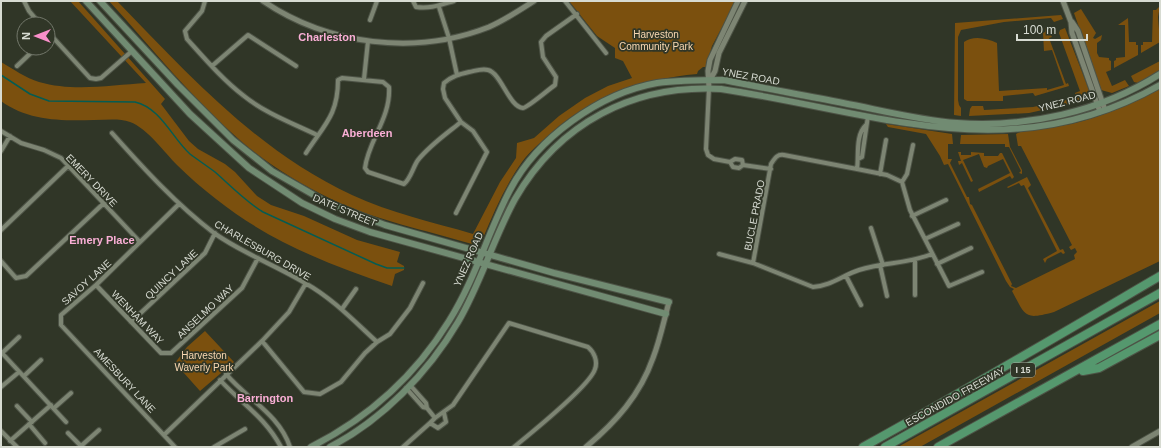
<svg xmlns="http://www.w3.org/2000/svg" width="1161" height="448" viewBox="0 0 1161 448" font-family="Arial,sans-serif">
<rect width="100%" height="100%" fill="#303627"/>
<path fill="#7b500e" d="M70 1H78L165 99 161 104 189 141 198 149 225 164 235 172 257 196 271 205 304 216 357 240 400 252 397 262 404 266V270L395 274 392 286C328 264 270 242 216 199 202 188 189 177 177 165 165 153 147 128 130 122 119 118 106 120 94 120 62 121 28 121 1 101V62C13 69 26 78 39 82 73 92 112 85 146 83Z
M109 1H117C189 75 257 151 352 195 390 213 433 222 473 234L500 182 516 158 517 143 534 138 559 116 585 98 608 86 632 78 623 61 615 58V48L597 36 569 1H736L712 46 706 67H703L698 71 697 74C642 79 592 96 550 134 540 143 530 151 522 162 505 186 494 212 483 238L473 240 472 244C425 230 375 220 331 199 299 183 269 165 242 142 193 100 152 48 109 1Z
M1160 6 1158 17 1160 42 1141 53V45H1143V42H1152L1153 10H1156Z
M1081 9 1096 33 1093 38 1095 39 1102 35 1101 40 1097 43V53L1099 57 1109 58V60L1111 61V70L1106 72 1112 86 1125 80 1129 86 1112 93 1101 90 1074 13Z
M1061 15 1063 19 1054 22 1051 18 1004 22 961 30 958 37V100L959 105 961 108V116L954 115 955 23Z
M1128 18 1129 42H1136V45H1138V55L1114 68V61L1116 60V58L1125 57V25H1118Z
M1046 27 1052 37 1049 38 1066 84 1068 83 1069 86 1035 96 1033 93 1003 96V101H967L964 99V42C973 35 987 38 997 43L999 91 1047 88V90L1064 85 1052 50 1044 51 1043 33 1045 32Z
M1065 28 1089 90 1083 101 1029 113 969 116 970 109 972 106H983L984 110 1033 107 1076 98 1075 93 1080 91 1059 33 1060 30Z
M1160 61V70L1138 83 1134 82 1131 76Z
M1160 89V261L1054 312C1024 320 1026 317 1012 291L1014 289 1010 287 1006 281 948 164 944 165 940 156 926 134 888 127 886 124 952 134 953 144H948V159H952L950 163 967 197H969L970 204 972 205 1012 284 1011 286 1016 288 1075 259 1074 255 1077 252 1075 248 1071 250 1069 247 1072 245 1021 146H1018L1016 134C1025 128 1057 127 1071 124 1103 117 1131 103 1160 89Z
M1008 134 1010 147 1022 170V174L1019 173 1021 171 1009 147H1005V144H960L961 135Z
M958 152H961V155H971V152L984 153V156H998L1000 153H1002L1014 177 1012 179 1010 176 979 192 978 189 1010 173 1003 159 988 166 987 168 984 167 979 154 963 160 973 181 971 182 962 163 959 165 958 161H961Z
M1027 177 1031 185 1028 188 1060 250 1063 249 1065 253 1063 254 1061 252 1047 259 1045 263 1043 259 1057 251 1024 185 1021 186 1019 183 1008 188 1007 187Z
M1160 301V313L920 447H898Z
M205 331 234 362 200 391 175 363 187 347Z"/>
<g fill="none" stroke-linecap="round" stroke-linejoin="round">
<path stroke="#045c53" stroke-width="1.5" d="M1 75 30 94 49 101 135 102C161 108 172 138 190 154 198 160 207 166 215 172 231 186 245 201 263 212L376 264 387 268H404"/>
<defs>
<path id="minor" d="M24 1 29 11 40 24
M205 1 202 11 185 31 187 39C205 59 223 80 244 96 265 113 292 123 317 135
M413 1 416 7C430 9 440 5 454 1
M565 1 606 53
M439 7 449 38 457 75
M370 20 377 1
M48 32 90 78 96 79 101 78 132 51
M17 66 36 48
M212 66 248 35 296 66
M364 79 368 41
M709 88 706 149 708 155 714 159 730 162 735 159 742 160 743 165 771 169
M866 125C855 135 859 156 857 169L887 175 902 182 910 210 949 286 982 272
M1 131 21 143 44 150 61 158 140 242
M112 133C144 169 176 204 214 233 242 253 275 265 305 283 332 298 354 321 377 342
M1 151 10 136
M306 153C323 126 338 116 338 80L342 78 383 82 389 87C391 118 368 141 365 168L368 172 404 184C411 178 413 167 418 160 430 145 446 134 461 122
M858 159 862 157 868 116
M730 162 733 167 739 168 743 165
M880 174 886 140
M902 182 907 174 913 145
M456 213 487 152 473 131 461 122 445 98 443 89 444 83C452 76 460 74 469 72 475 71 482 68 488 70 501 73 509 107 523 108 527 108 549 89 555 85L556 77 543 57 541 42 546 36 577 14
M912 216 946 200
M871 228 883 265
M1 230 68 166
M925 239 958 224
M719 254 753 263 813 287C831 286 843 275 859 270 884 262 908 264 932 254
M1 261 16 278 26 276 104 203
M915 261V295
M753 263 771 164C775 158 777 154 784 155L857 169
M937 264 971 248
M880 265 887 296
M846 276 861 305
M96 285 161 353H171L242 288 258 258
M342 309 356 289
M131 322 205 253 215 233
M262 341 304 392 320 394 341 382 365 353 377 342 390 334 410 308 423 283
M1 352 66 422
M1 354 19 337
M226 374C248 400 279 414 290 447
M24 376 41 360
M220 380C243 405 264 416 281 447
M410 385 426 403 427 408 435 418 453 405 509 323 588 347C594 352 598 361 595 369 590 386 531 433 514 447
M1 387 19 372
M406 388 423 407 427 408
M17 406 32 422
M54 408 71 393
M435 418 430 423 438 428 446 422 444 413
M29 424 45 443
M1 431 17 447
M68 433 82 447
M165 434 262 341 289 312 306 283
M10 441 51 405
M81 446 99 430
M175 447 61 325V315L96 285 179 204
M214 447 245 429
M403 447 430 423"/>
<path id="tertiary" d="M263 1C328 45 415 56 489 27 505 20 520 10 534 1
M1063 1 1071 22 1072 33 1100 112
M1072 22 1078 31 1105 110
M710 80 715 71 719 53 745 1
M709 88 708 71 710 60 738 1
M586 447C616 422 640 395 653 358 660 340 664 320 669 302
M1132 447 1160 431"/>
<path id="secondary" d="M86 1 190 114 249 168 302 203 335 219 370 232 666 314
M100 1 178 85 233 140 272 171 326 202 385 225 554 273 669 302
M311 447C368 418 415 376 449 321 475 280 488 232 510 190 537 138 600 93 657 83 679 80 701 80 724 80 763 88 803 95 843 103 880 110 918 120 957 123 1027 128 1100 112 1160 74
M330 447C382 420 428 373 458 322 481 283 493 239 515 199 559 123 633 84 721 89 876 112 1010 170 1160 85"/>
<path id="motorway" d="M1083 371 1099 368 1160 335
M863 447C963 392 1061 334 1160 276
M885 447 1160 293
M938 447 1160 324"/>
</defs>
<use href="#minor" stroke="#4d5346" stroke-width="6"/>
<use href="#tertiary" stroke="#4d5346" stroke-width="7"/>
<use href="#secondary" stroke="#4d5346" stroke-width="8"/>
<use href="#motorway" stroke="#4d5346" stroke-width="10"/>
<use href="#minor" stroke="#7d8573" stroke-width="4"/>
<use href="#tertiary" stroke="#7d8573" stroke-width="5"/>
<use href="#secondary" stroke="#718b72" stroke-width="6"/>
<use href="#motorway" stroke="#55986e" stroke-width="8"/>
</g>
<g text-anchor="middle" stroke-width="3.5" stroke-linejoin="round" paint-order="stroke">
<rect fill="#303627" stroke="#a5aa9f" stroke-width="1" x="1011" y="363" width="24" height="14" rx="3"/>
<g font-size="9" font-weight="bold" fill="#d7dbd2">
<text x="1023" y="373">I 15</text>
</g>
<g font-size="10" fill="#f8d7b1" stroke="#303627">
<text x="656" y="38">Harveston<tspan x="656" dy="12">Community Park</tspan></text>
<text x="204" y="359">Harveston<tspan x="204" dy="12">Waverly Park</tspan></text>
</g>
<g font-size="10" fill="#d7dbd2" stroke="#303627">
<text transform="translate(751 76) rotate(10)" y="4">YNEZ ROAD</text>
<text transform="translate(1067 101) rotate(-14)" y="4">YNEZ ROAD</text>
<text transform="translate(92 180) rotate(46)" y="4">EMERY DRIVE</text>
<text transform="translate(345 210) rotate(23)" y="4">DATE STREET</text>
<text transform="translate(754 215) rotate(-79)" y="4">BUCLE PRADO</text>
<text transform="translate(263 250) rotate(30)" y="4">CHARLESBURG DRIVE</text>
<text transform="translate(468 259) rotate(-66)" y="4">YNEZ ROAD</text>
<text transform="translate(171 274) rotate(-43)" y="4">QUINCY LANE</text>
<text transform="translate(86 282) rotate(-42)" y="4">SAVOY LANE</text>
<text transform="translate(205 311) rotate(-43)" y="4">ANSELMO WAY</text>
<text transform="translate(138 317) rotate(46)" y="4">WENHAM WAY</text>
<text transform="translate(125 380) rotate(47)" y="4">AMESBURY LANE</text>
<text transform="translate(955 396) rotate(-29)" y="4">ESCONDIDO FREEWAY</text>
</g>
<g font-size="11" font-weight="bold" fill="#faafd6" stroke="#303627">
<text x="327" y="41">Charleston</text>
<text x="367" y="137">Aberdeen</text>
<text x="102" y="244">Emery Place</text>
<text x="265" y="402">Barrington</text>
</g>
</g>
<rect width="1161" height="448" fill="none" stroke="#d7dbd2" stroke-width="4"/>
<g transform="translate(36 36) rotate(270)"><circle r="19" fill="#303627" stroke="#73786b"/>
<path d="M0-3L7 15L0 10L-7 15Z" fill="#f98fc9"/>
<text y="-6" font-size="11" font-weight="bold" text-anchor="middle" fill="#d7dbd2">N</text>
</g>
<path d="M1017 34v6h70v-6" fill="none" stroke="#d7dbd2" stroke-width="2"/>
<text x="1023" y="34" font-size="12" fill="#d7dbd2" stroke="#303627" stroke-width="3" paint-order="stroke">100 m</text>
</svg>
